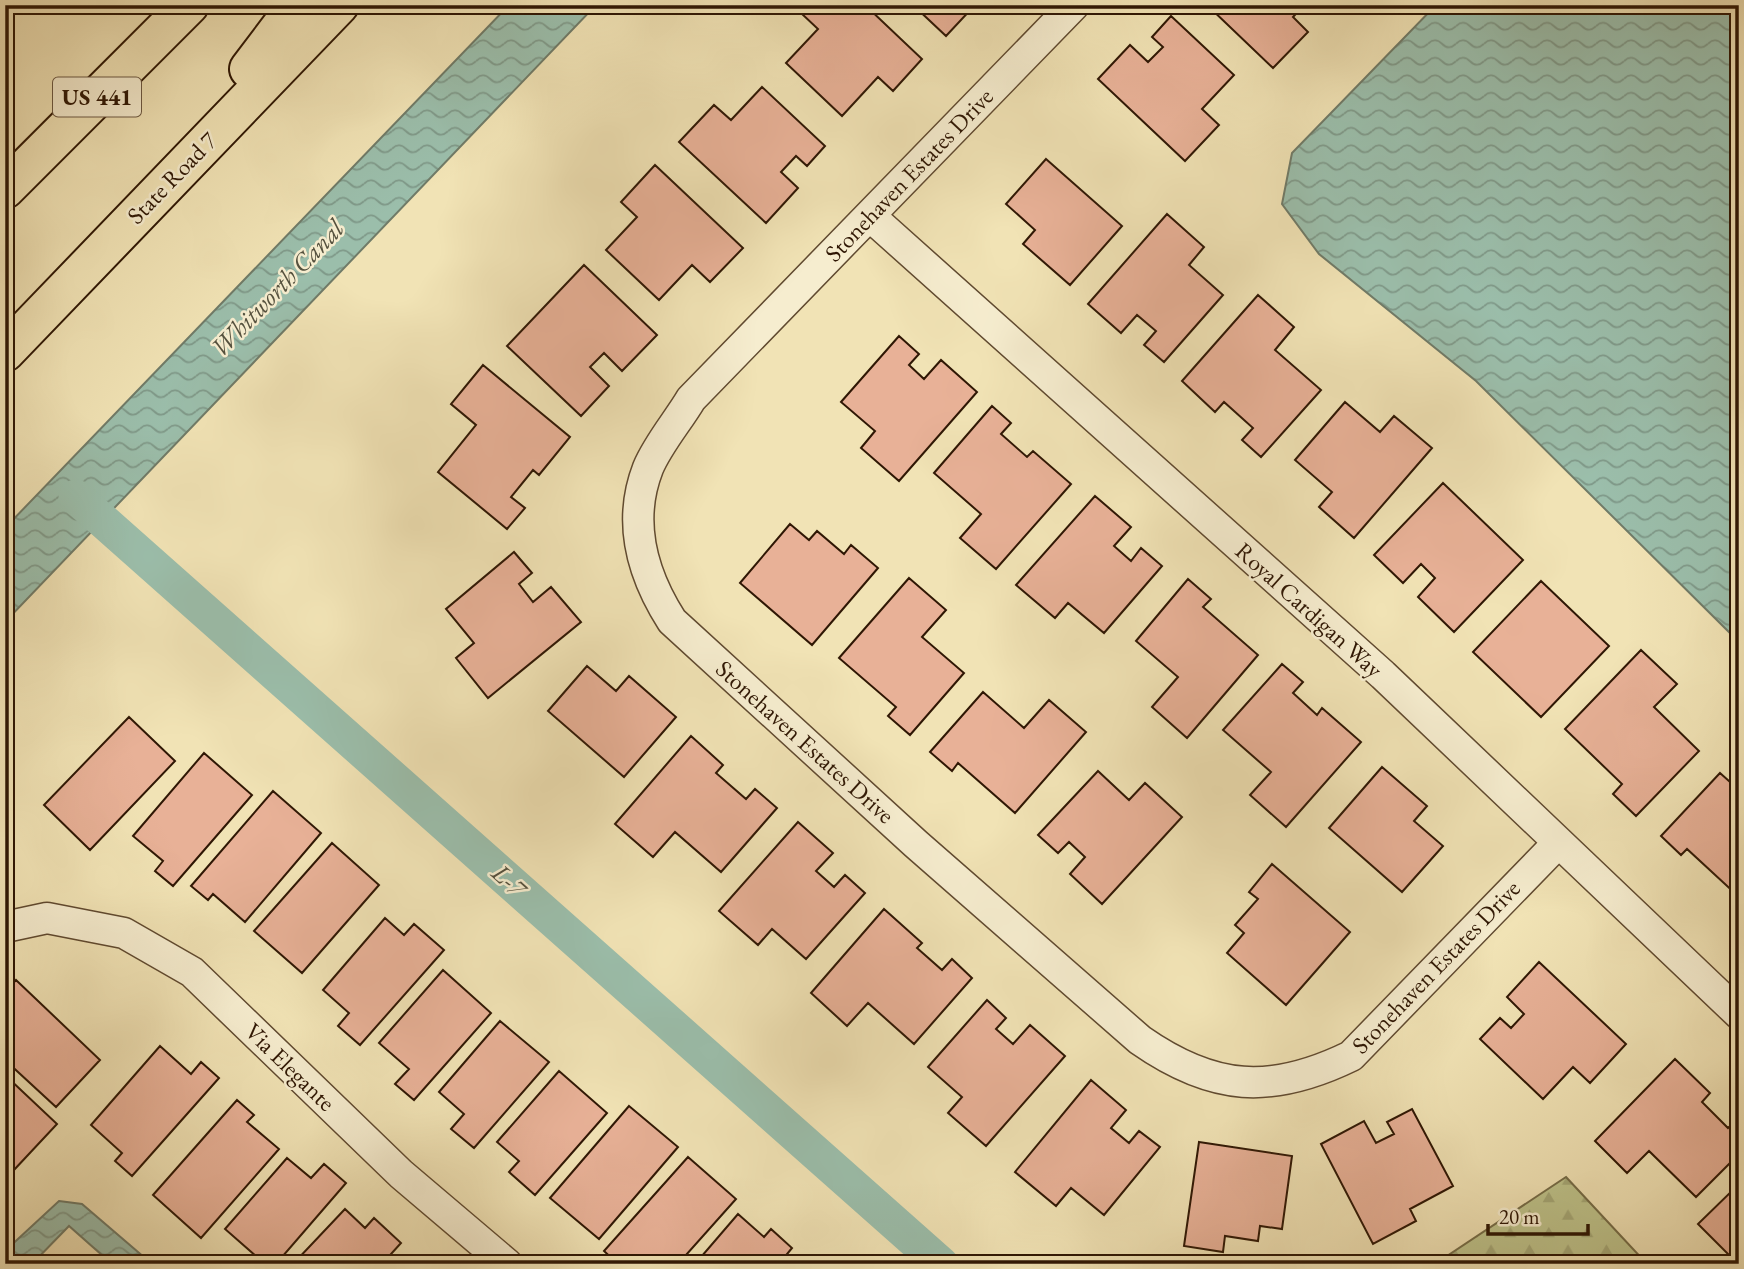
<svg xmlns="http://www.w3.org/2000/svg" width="1744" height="1269" viewBox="0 0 1744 1269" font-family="'EB Garamond',serif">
<defs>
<pattern id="forest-firs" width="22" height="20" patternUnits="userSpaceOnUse" patternTransform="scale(1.75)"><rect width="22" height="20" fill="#bec38b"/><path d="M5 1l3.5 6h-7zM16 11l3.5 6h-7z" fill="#a4a776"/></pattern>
<pattern id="water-waves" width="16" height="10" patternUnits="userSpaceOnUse" patternTransform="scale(1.75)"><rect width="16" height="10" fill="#9bbeab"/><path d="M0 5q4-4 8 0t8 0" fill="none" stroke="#7f9989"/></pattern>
</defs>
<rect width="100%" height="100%" fill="#f1e3b5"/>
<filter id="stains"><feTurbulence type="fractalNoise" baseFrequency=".00286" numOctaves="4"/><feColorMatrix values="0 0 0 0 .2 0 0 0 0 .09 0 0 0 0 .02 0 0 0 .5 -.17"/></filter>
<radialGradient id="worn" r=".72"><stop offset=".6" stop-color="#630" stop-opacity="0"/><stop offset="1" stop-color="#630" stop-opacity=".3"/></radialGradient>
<path fill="url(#forest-firs)" stroke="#766d48" stroke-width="2" d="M1566 1177 1647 1264H1435Z"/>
<path fill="url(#water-waves)" stroke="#707b68" stroke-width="2" d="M509 5H596L5 622V528Z
M1436 5H1739V642L1476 381 1319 254 1282 204 1292 153Z
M59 1201 82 1204 152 1264H112L69 1226 32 1264H5V1251Z"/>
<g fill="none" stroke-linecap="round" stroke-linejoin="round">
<path stroke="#9bbeab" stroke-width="35" d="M76 497 941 1264"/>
</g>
<path fill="#e8b197" stroke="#2f1704" stroke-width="2" d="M811 5H865L922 59 893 91 878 77 842 116 786 63 818 29 802 14Z
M913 5H975L946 36Z
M1207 5H1304L1293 17 1308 32 1273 68Z
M1171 16 1234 75 1202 109 1219 125 1185 161 1098 79 1130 45 1148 62 1163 47 1152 37Z
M762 87 825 146 807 166 796 156 781 172 798 188 766 223 679 142 714 105 731 120Z
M1046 159 1122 226 1070 285 1023 244 1035 230 1006 204Z
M655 165 743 248 710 282 692 265 659 300 606 250 637 217 621 202Z
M1167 214 1204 247 1189 265 1223 295 1164 362 1144 345 1156 331 1137 315 1121 333 1088 304Z
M584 265 657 335 622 371 604 353 590 367 609 386 581 416 507 346Z
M1258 295 1294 327 1275 350 1321 390 1261 457 1242 440 1253 428 1224 402 1215 412 1182 381Z
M899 336 919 354 909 365 924 379 941 360 977 392 899 481 861 448 875 431 841 402Z
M483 365 570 437 539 475 533 470 511 497 525 508 507 529 438 472 476 425 451 404Z
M1345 402 1380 432 1394 416 1432 448 1354 538 1319 507 1332 492 1295 460Z
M992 406 1011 423 1001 434 1027 457 1033 451 1071 484 996 569 960 538 981 514 934 473Z
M1443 483 1523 560 1454 632 1418 597 1435 578 1421 564 1403 583 1374 555Z
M1095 496 1131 527 1114 546 1131 561 1141 548 1162 566 1104 633 1068 603 1055 618 1016 585Z
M790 524 809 540 817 531 844 554 851 545 878 568 812 645 740 583Z
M514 552 532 573 519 584 533 602 551 587 581 622 488 698 456 658 474 643 446 609Z
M909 578 946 610 922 637 964 673 910 735 888 716 896 707 839 658Z
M1188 579 1211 599 1203 607 1258 655 1187 738 1152 707 1178 677 1136 641Z
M1541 581 1609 646 1541 717 1473 652Z
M1641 650 1677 684 1654 707 1699 751 1636 816 1613 794 1622 784 1565 729Z
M1282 664 1303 682 1293 693 1317 715 1322 708 1361 742 1286 827 1250 795 1271 772 1223 730Z
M587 666 616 691 629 676 676 717 624 777 548 711Z
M983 692 1024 728 1049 700 1086 732 1015 813 958 763 952 771 930 752Z
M129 717 175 761 90 850 44 805Z
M691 736 723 765 716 773 746 799 755 789 777 808 721 872 675 832 653 857 615 824Z
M204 753 252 795 173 886 155 871 163 861 133 836Z
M1382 767 1427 806 1414 821 1443 846 1402 892 1329 828Z
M1098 771 1129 800 1145 783 1182 817 1102 904 1070 874 1085 857 1069 842 1058 853 1038 835Z
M1720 773 1739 790V897L1687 849 1681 855 1661 836Z
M273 791 321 833 245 922 213 894 208 900 191 886Z
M798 822 833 853 816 871 834 887 845 875 865 893 806 959 772 929 758 945 719 911Z
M332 843 379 885 302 973 254 931Z
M1272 864 1350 932 1286 1005 1227 953 1244 933 1235 925 1258 899 1249 892Z
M884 909 922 943 917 948 942 970 952 959 972 978 914 1044 868 1003 847 1026 811 993Z
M385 918 404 935 414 924 444 950 360 1045 338 1026 349 1013 323 990Z
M1539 962 1626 1044 1590 1083 1573 1067 1543 1099 1480 1039 1500 1018 1511 1028 1524 1014 1507 997Z
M443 970 491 1013 414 1100 395 1084 409 1069 379 1043Z
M16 980 100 1060 56 1107 5 1060V1023L11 1017 5 1011V992Z
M987 1000 1006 1018 996 1029 1013 1044 1030 1025 1065 1056 986 1146 948 1113 962 1097 928 1067Z
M500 1021 549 1062 474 1148 451 1129 464 1114 439 1092Z
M160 1046 191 1074 201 1062 219 1078 132 1176 115 1161 122 1153 91 1125Z
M1675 1059 1710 1093 1702 1102 1728 1128 1739 1118V1154L1696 1197 1649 1151 1627 1173 1595 1141Z
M559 1071 607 1113 535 1195 509 1172 519 1161 497 1142Z
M5 1075 57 1124 13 1171 5 1164Z
M1091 1080 1126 1110 1111 1128 1129 1143 1139 1131 1160 1147 1104 1215 1071 1188 1056 1206 1015 1172Z
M237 1100 254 1115 247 1122 279 1149 201 1238 153 1195Z
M629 1106 678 1147 599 1239 550 1198Z
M1412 1109 1453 1186 1410 1209 1416 1221 1373 1244 1321 1144 1364 1121 1376 1143 1394 1134 1387 1122Z
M1199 1142 1292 1156 1282 1229 1260 1226 1258 1241 1225 1236 1223 1252 1184 1246Z
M688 1157 736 1199 678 1264H618L604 1251Z
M287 1158 311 1178 324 1164 346 1183 276 1264H265L225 1229Z
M1739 1184V1264H1738L1698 1224Z
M345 1209 365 1228 374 1218 401 1243 382 1264H293Z
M738 1214 764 1237 771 1229 792 1248 779 1264H695Z"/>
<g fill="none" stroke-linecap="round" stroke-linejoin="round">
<defs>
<path id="minor" d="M1074 5 691 399C678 421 658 444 648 468 627 522 642 574 672 621L916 844 1140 1040C1213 1091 1271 1095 1351 1056L1558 843
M870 216 1383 675 1739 1014
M5 927 47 918 124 933 192 972 401 1174 507 1264"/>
<path id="primary" d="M249 69 283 24 289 5
M5 189 189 5
M5 352 339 5"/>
</defs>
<use href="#minor" stroke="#604a30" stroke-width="33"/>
<use href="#primary" stroke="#2f1704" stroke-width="42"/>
<use href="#minor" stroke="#f6edcf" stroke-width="30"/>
<use href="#primary" stroke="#f1e3b5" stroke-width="38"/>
</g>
<g text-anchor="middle" stroke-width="5" stroke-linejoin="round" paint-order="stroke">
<rect fill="#f6edcf" stroke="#6b5741" stroke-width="2" x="53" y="77.5" width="88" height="39" rx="5"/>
<g font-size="23" font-weight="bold" fill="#2f1704">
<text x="97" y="105">US 441</text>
</g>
<g font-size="24" fill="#2f1704" stroke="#f6edcf">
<text transform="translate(909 175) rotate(-46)" y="8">Stonehaven Estates Drive</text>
<text transform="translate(172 178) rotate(-46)" y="8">State Road 7</text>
<text transform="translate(1309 610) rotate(42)" y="8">Royal Cardigan Way</text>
<text transform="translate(805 742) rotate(42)" y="8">Stonehaven Estates Drive</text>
<text transform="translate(1436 967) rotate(-46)" y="8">Stonehaven Estates Drive</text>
<text transform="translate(290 1067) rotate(44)" y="8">Via Elegante</text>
</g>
<g font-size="26" font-style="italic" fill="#55513e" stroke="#f6edcf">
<text transform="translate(277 288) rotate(-46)" y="9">Whitworth Canal</text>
<text transform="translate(509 880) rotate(42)" y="9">L-7</text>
</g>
</g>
<rect width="1744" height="1269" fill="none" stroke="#f1e3b5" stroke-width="28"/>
<rect x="7" y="7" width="1730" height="1255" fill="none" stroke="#2f1704" stroke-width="3.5"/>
<rect x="14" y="14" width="1716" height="1241" fill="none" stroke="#2f1704" stroke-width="2"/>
<path d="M1488 1224v10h100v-10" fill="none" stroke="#2f1704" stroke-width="3.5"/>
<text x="1499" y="1224" font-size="21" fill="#2f1704" stroke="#f6edcf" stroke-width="5" paint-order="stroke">20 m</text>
<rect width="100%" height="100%" filter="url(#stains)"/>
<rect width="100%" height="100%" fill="url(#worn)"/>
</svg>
